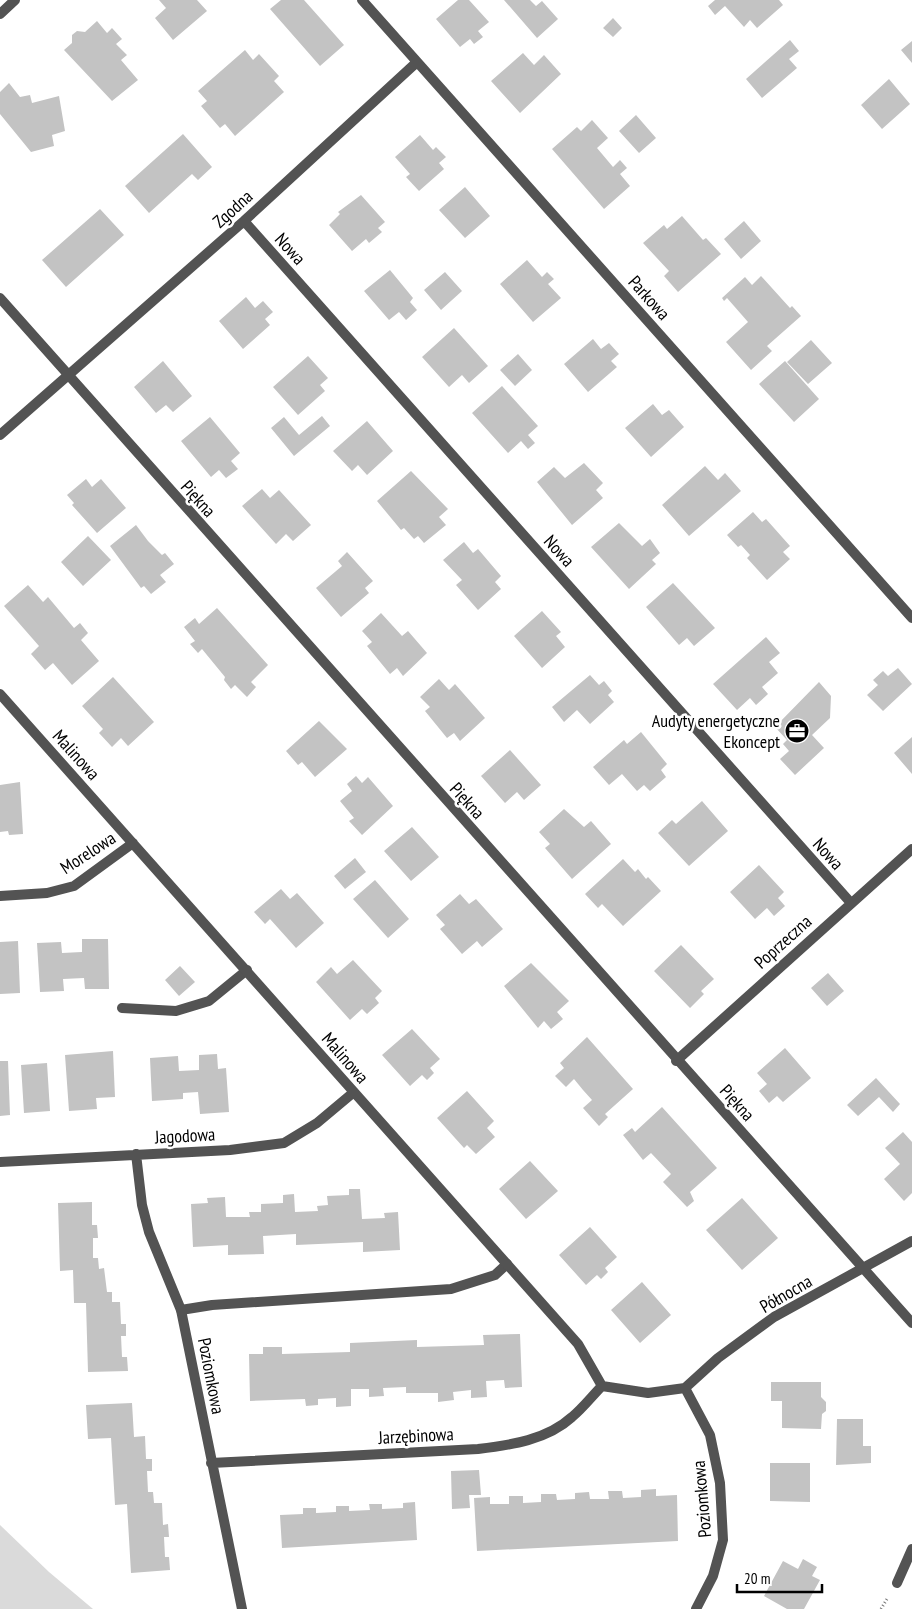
<svg xmlns="http://www.w3.org/2000/svg" width="912" height="1609" viewBox="0 0 912 1609" font-family="'PT Sans Narrow',sans-serif">
<rect width="100%" height="100%" fill="#fff"/>
<path fill="#dadada" d="M0 1525 49 1572 93 1609H0Z"/>
<path fill="#c3c3c3" d="M159 0H197L207 11 173 40 155 18 166 8Z
M281 0H304L344 45 320 66 270 9Z
M458 0H469L489 22 478 31 483 37 474 44 470 39 460 47 436 19Z
M504 0H530L536 6 542 1 558 19 537 38Z
M715 0H779L783 5 757 28 750 20 744 27 725 6 715 15 708 6Z
M613 18 622 28 613 37 603 28Z
M97 21 107 33 112 28 122 39 116 44 127 55 121 60 138 80 112 101 64 50 72 43V35L77 31 85 32Z
M790 40 799 51 789 59 797 68 762 98 746 79Z
M912 41V63L901 50Z
M245 50 253 60 259 54 279 76 274 81 284 92 235 136 225 124 220 128 201 106 207 101 198 91Z
M523 53 534 65 544 55 561 74 520 113 491 81Z
M889 79 910 104 882 129 861 105Z
M9 83 20 97 30 95 32 103 59 96 65 131 52 135 54 146 31 152 0 114V92Z
M636 115 656 138 639 153 619 131Z
M592 120 608 138 597 148 613 167 620 160 627 168 620 174 630 186 604 209 552 149 577 127 581 131Z
M183 134 212 167 198 180 192 174 149 213 125 186Z
M420 135 433 150 436 147 446 157 439 163 444 169 419 191 406 177 410 174 395 157Z
M465 187 490 216 465 238 439 210Z
M361 195 385 222 378 228 382 232 369 243 366 239 352 251 329 225 340 214 338 212Z
M100 209 124 235 66 287 42 260Z
M682 216 703 240 706 238 721 254 678 292 664 276 669 271 643 243 664 225 667 229Z
M744 221 761 241 741 259 724 239Z
M527 260 542 277 547 272 554 279 548 284 561 298 533 322 500 284Z
M390 270 413 298 410 302 417 310 406 320 399 312 389 320 364 291Z
M445 272 462 291 441 310 424 290Z
M761 276 790 308 792 306 801 316 767 346 772 351 751 370 726 342 748 322 727 298 724 301 722 298 745 277 752 285Z
M246 297 255 308 263 301 273 312 265 319 270 325 243 349 219 321Z
M454 328 488 366 469 383 462 375 449 387 422 357Z
M593 339 601 349 609 343 619 354 611 361 617 367 588 392 564 364Z
M811 340 832 363 808 384 787 362Z
M518 354 532 370 515 386 500 370Z
M308 356 328 378 320 385 325 391 298 415 273 387Z
M163 361 192 396 173 412 166 405 156 413 134 387Z
M785 361 819 399 794 422 759 384Z
M502 386 538 426 528 435 535 443 528 449 521 441 508 453 472 413Z
M653 404 662 415 669 410 684 427 651 457 625 428Z
M322 416 330 426 294 456 271 428 284 417 299 435Z
M210 417 240 453 231 461 238 469 226 478 219 470 211 477 181 441Z
M367 421 393 451 367 475 358 465 352 471 333 451Z
M584 463 603 483 596 490 603 498 572 525 537 482 554 467 565 478Z
M705 466 718 480 725 473 741 491 689 536 662 505Z
M411 471 448 509 439 517 446 525 424 543 418 536 414 539 404 528 401 530 377 501Z
M86 479 92 487 101 479 126 508 97 533 72 505 74 503 67 495Z
M262 489 270 498 279 490 311 525 293 541 286 534 276 544 242 506Z
M753 512 762 522 766 519 790 546 783 552 790 559 767 580 747 558 750 555 741 545 738 547 727 535Z
M619 523 642 546 650 539 660 553 652 560 656 564 629 589 591 547Z
M136 525 148 541 162 555 165 553 174 564 160 575 166 582 151 594 144 586 141 588 110 546Z
M88 536 111 560 83 586 61 562Z
M464 542 473 553 478 549 501 576 495 582 501 589 478 610 456 585 462 580 443 560Z
M347 552 373 581 365 588 369 593 341 617 316 588 342 566 338 561Z
M673 583 715 628 694 646 687 638 679 645 646 607Z
M28 585 43 602 48 597 74 628 80 623 88 633 81 640 99 661 72 685 53 663 45 670 31 654 39 646 4 606Z
M217 608 268 665 251 682 256 687 247 697 235 685 231 689 224 680 225 677 202 649 198 653 190 644 195 641 184 627 195 618 199 624Z
M542 611 561 632 556 636 565 647 542 668 514 636Z
M381 613 402 636 408 631 427 653 403 676 397 668 390 674 367 646 372 642 362 631Z
M766 637 780 653 769 662 778 673 762 687 768 694 756 705 750 698 737 710 713 684Z
M898 668 912 684 883 711 867 695 878 685 873 680 883 671 888 676Z
M590 675 599 685 604 681 612 691 608 695 614 702 590 724 577 710 564 722 552 707Z
M113 677 154 722 128 746 121 738 112 747 99 733 103 729 82 706Z
M439 679 449 690 455 684 485 718 460 741 454 733 447 738 425 711 430 707 420 697Z
M819 682 831 696 830 718 812 735 824 748 795 775 780 759 789 751 783 744 787 740 775 727Z
M319 721 347 749 315 777 302 762 298 765 286 751Z
M641 732 667 764 661 770 666 777 650 791 644 785 637 791 622 774 609 785 593 767 624 740 627 744Z
M912 737V774L894 753Z
M510 750 541 785 524 800 517 792 505 803 481 776Z
M356 776 362 783 368 777 393 806 362 835 349 821 354 818 340 801 352 791 347 784Z
M20 782 23 834 9 835 8 831 0 832V785Z
M702 801 728 831 689 866 658 833 672 820 676 824Z
M564 809 584 827 591 821 611 844 572 879 545 848 550 844 539 832Z
M412 827 439 857 411 881 384 851Z
M355 858 366 872 345 889 334 876Z
M623 859 635 872 638 869 646 879 648 877 661 891 623 926 602 904 598 908 585 894Z
M759 865 784 892 778 898 785 906 774 916 767 908 755 919 730 892Z
M375 880 409 919 388 938 353 899Z
M281 889 290 899 297 893 324 923 296 948 270 919 265 924 254 912Z
M460 894 469 904 476 899 503 929 482 947 477 941 462 954 440 929 445 925 436 915Z
M82 939H108L109 989H85L84 978 63 979 64 991 40 992 37 943 61 942 62 953 82 952Z
M18 941 20 993 0 994V942Z
M681 945 714 979 701 991 704 994 690 1008 654 971Z
M353 960 382 991 375 998 379 1003 367 1014 362 1009 350 1020 316 982 331 967 337 974Z
M531 963 569 1001 557 1012 563 1019 551 1029 544 1021 538 1028 504 986Z
M180 966 195 982 179 996 165 980Z
M828 973 844 991 827 1006 811 988Z
M412 1029 440 1059 430 1068 434 1073 427 1080 422 1075 410 1086 382 1055Z
M587 1037 633 1089 605 1114 608 1117 599 1126 583 1108 592 1100 583 1090 574 1079 566 1087 555 1076 564 1068 560 1063Z
M785 1048 811 1078 783 1102 777 1096 769 1103 759 1091 767 1084 757 1073Z
M113 1051 115 1097 96 1098 97 1109 69 1111 65 1055Z
M217 1054 218 1069 226 1068 229 1112 200 1114 198 1092 183 1093V1099L152 1101 150 1058 178 1056 179 1071 199 1070V1055Z
M0 1061H8L10 1115 0 1116Z
M47 1063 50 1111 24 1113 21 1065Z
M876 1078 900 1104 893 1112 879 1097 858 1116 847 1105Z
M467 1091 494 1121 487 1128 495 1137 476 1154 467 1145 464 1148 437 1118Z
M662 1107 717 1168 690 1192 694 1201 687 1207 663 1182 671 1174 651 1153 643 1160 623 1135 632 1128 635 1132Z
M903 1132 912 1142V1193L904 1201 884 1179 900 1164 885 1148Z
M530 1161 558 1191 526 1219 499 1189Z
M349 1189H360L362 1219 385 1218 384 1213 398 1212 400 1250 363 1252V1242L296 1245V1234L263 1236 264 1254 228 1255V1245L193 1247 191 1204 208 1203 207 1198 225 1197 226 1217H250L249 1212H261V1204L283 1203V1195L294 1194 295 1212 318 1211 317 1206 328 1205 327 1196 349 1195Z
M742 1198 778 1238 742 1270 706 1230Z
M92 1202V1225H97L98 1238H93V1258H98L99 1269 104 1268 107 1292H112V1302H120L121 1324H126V1336H121L122 1357H127L128 1371 88 1372 86 1303H74L73 1270 60 1271 58 1203Z
M590 1227 617 1257 605 1268 608 1272 601 1279 597 1275 586 1285 559 1255Z
M642 1282 671 1315 640 1343 611 1310Z
M520 1334 522 1387 505 1388 504 1380 486 1381 487 1397 471 1398V1390L453 1392 454 1400 438 1402V1393H406V1387L383 1388 384 1396 369 1397V1389H351V1406L336 1407V1398L318 1399V1405L306 1406 305 1399 250 1401 249 1354H263V1347H282V1354L350 1352V1343L417 1340V1347L484 1345 483 1335Z
M771 1382H821V1397L826 1402V1411L822 1414 821 1429 782 1428V1401H771Z
M132 1403 134 1437 145 1436 146 1459H152V1471H147L148 1492H153L154 1503H162L163 1525 168 1524 169 1537H164L165 1557H169L170 1570 131 1573 127 1504 115 1505 111 1438 88 1439 86 1405Z
M837 1419H863V1446H871V1463L836 1465Z
M770 1463H810V1502L770 1501Z
M479 1470 481 1495H469L470 1508 452 1509 451 1471Z
M656 1489V1496L677 1495 678 1541 477 1551 474 1498 490 1497V1504H509V1496H523V1503L541 1502V1494H556L557 1500 575 1499V1493L589 1492 590 1499H609L608 1491H622L623 1498 641 1497V1490Z
M415 1502 417 1540 282 1548 280 1515 303 1514V1508H316V1513L336 1512V1506H349V1511L370 1510 369 1504H382V1509L403 1508V1503Z
M803 1559 817 1567 812 1576 820 1580 804 1609H787L764 1596 783 1561 798 1569Z"/>
<g fill="none" stroke-linecap="round" stroke-linejoin="round">
<path stroke="#757575" stroke-width="3" stroke-dasharray="1 2.5" stroke-linecap="butt" d="M881 1609 887 1599"/>
<path stroke="#535353" stroke-width="10" d="M122 1008 176 1011 209 1001 247 970
M181 1310 212 1305 451 1289 495 1275 507 1264"/>
<path stroke="#535353" stroke-width="10" d="M362 0 912 618
M0 14 15 0
M244 221 851 903
M0 298 912 1323
M0 435 244 221 417 62
M0 694 578 1344 602 1386 648 1393 685 1388
M0 896 47 893 74 886 133 843
M676 1061 912 849
M136 1154 142 1205 149 1232 181 1310 242 1609
M0 1162 230 1150 284 1143 317 1123 354 1092
M685 1388 718 1358 774 1317 912 1241
M685 1388 710 1435 720 1483 723 1540 713 1576 696 1609
M211 1463 478 1449C511 1445 547 1440 572 1417 583 1408 592 1396 602 1386
M897 1583 912 1549"/>
</g>
<defs>
<symbol id="office-disc" viewBox="-11 -11 22 22"><circle r="9.5" fill="#000" stroke="#fff"/><path d="M-6-3h4V-5.5h4V-3h4V5H-6ZM-1-4.5V-3h2v-1.5ZM-6 0V1H6V0Z" fill="#fff"/></symbol>
</defs>
<g fill-rule="evenodd">
<use href="#office-disc" x="783" y="717" width="28" height="28"/>
</g>
<g text-anchor="middle" stroke-width="5" stroke-linejoin="round" paint-order="stroke">
<g font-size="18" fill="#000" stroke="#fff">
<text transform="translate(233 209) rotate(-42)" y="6">Zgodna</text>
<text transform="translate(290 249) rotate(48)" y="6">Nowa</text>
<text transform="translate(649 298) rotate(48)" y="6">Parkowa</text>
<text transform="translate(198 499) rotate(48)" y="6">Piękna</text>
<text transform="translate(559 551) rotate(48)" y="6">Nowa</text>
<text transform="translate(76 755) rotate(48)" y="6">Malinowa</text>
<text transform="translate(467 801) rotate(48)" y="6">Piękna</text>
<text transform="translate(88 853) rotate(-33)" y="6">Morelowa</text>
<text transform="translate(828 854) rotate(48)" y="6">Nowa</text>
<text transform="translate(783 942) rotate(-42)" y="6">Poprzeczna</text>
<text transform="translate(345 1058) rotate(49)" y="6">Malinowa</text>
<text transform="translate(737 1103) rotate(48)" y="6">Piękna</text>
<text transform="translate(185 1136) rotate(-3)" y="6">Jagodowa</text>
<text transform="translate(786 1294) rotate(-30)" y="6">Północna</text>
<text transform="translate(211 1376) rotate(79)" y="6">Poziomkowa</text>
<text transform="translate(416 1436) rotate(-3)" y="6">Jarzębinowa</text>
<text transform="translate(702 1499) rotate(-95)" y="6">Poziomkowa</text>
</g>
<g font-size="18" fill="#000" stroke="#fff" text-anchor="end">
<text x="780" y="727">Audyty energetyczne<tspan x="780" dy="21">Ekoncept</tspan></text>
</g>
</g>
<path d="M737 1584v8h85v-8" fill="none" stroke="#000000" stroke-width="2.5"/>
<text x="744" y="1584" font-size="15" fill="#000000" stroke="#ffffff" stroke-width="4" paint-order="stroke">20 m</text>
</svg>
